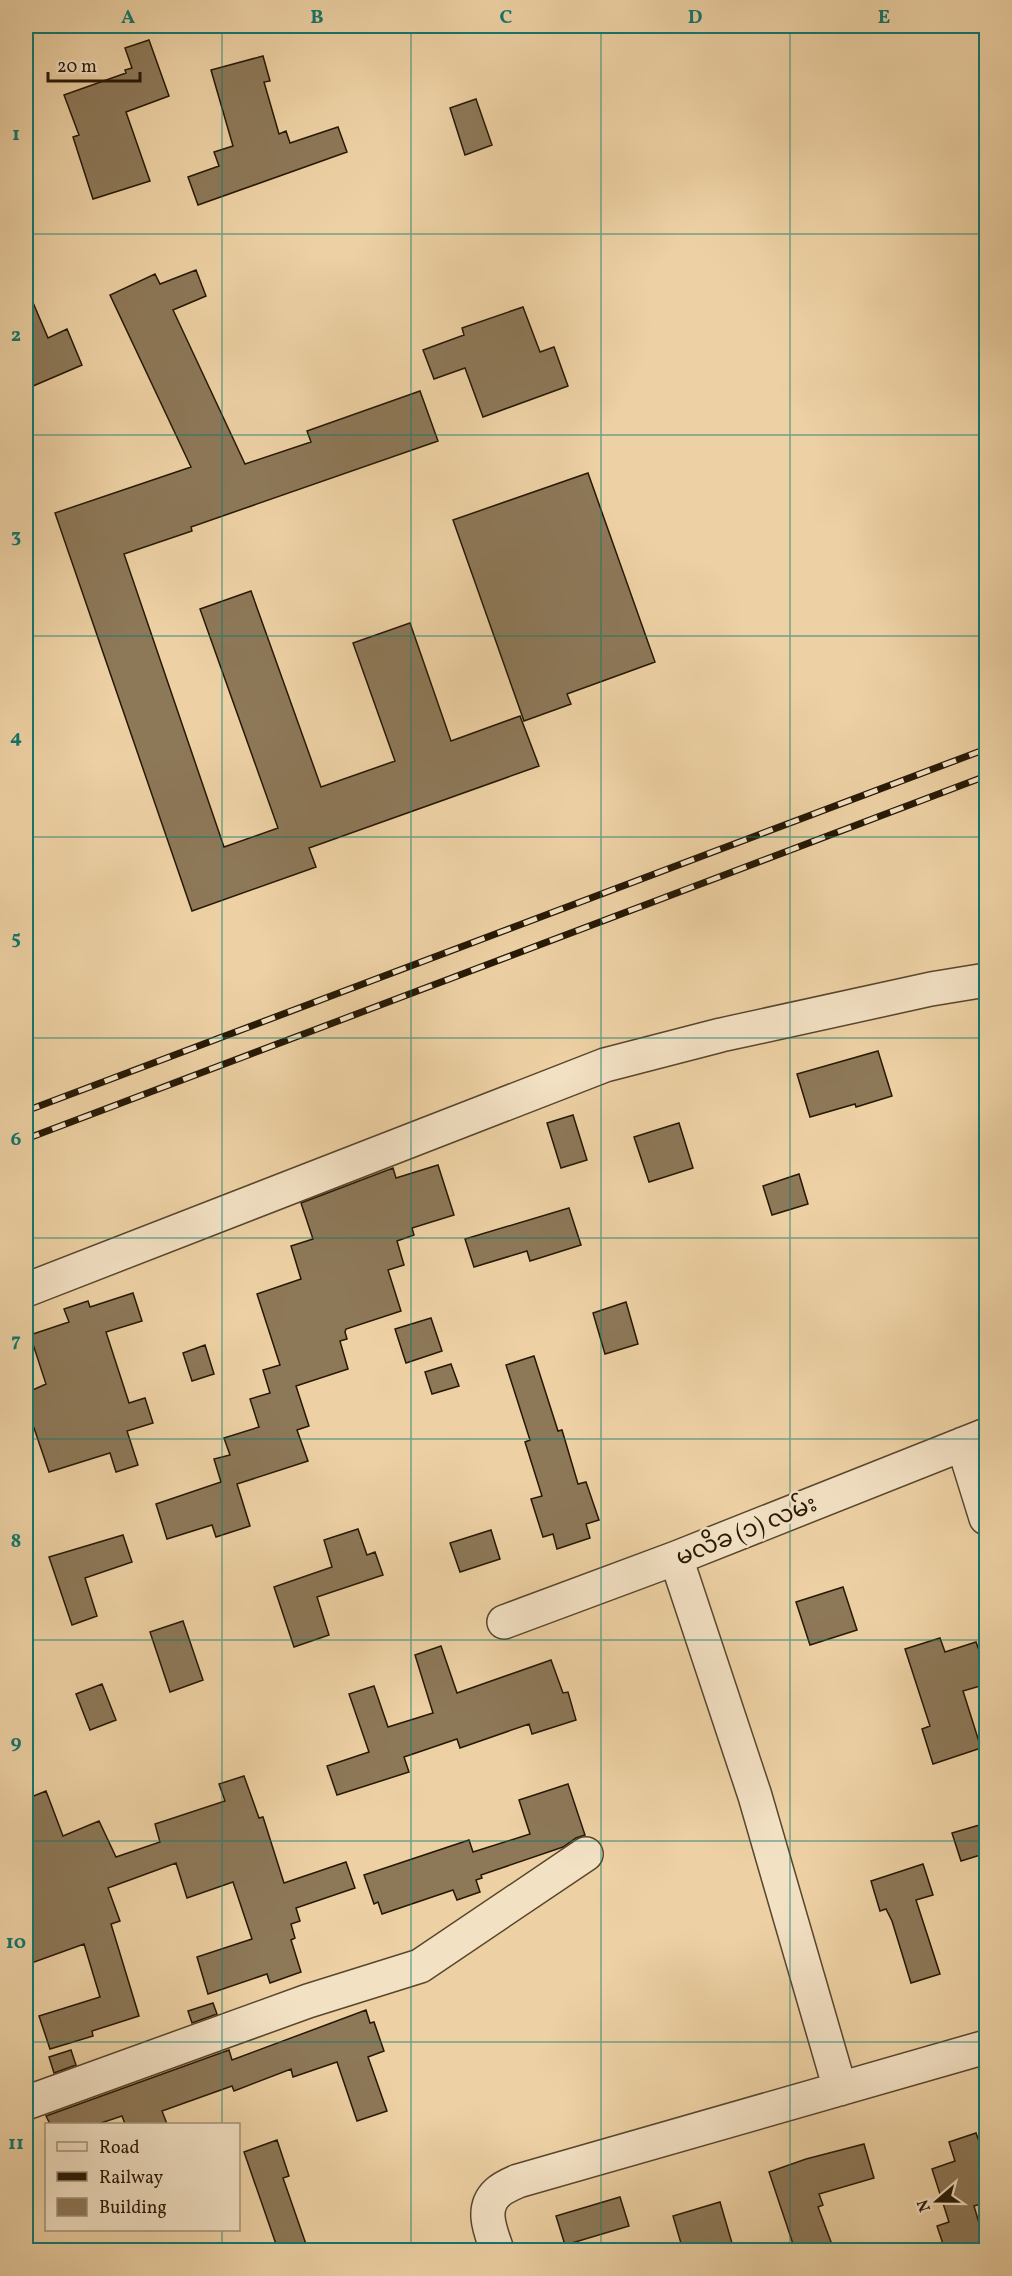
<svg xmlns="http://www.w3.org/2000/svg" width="1012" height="2276" viewBox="0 0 1012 2276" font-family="Vollkorn,'Noto Sans Myanmar',serif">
<rect width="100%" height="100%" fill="#edd1a4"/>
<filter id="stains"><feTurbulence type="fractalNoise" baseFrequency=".00333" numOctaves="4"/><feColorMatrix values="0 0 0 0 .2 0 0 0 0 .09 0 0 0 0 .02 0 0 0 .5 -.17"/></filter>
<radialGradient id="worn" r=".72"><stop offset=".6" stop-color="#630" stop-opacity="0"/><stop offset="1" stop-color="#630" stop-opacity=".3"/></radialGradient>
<path fill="#8d7858" stroke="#261805" stroke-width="1.5" d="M149 40 169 96 126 112 150 181 93 199 73 137 79 135 64 95 126 73 125 70 132 68 125 48Z
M263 56 270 81 264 82 279 134 286 131 290 143 338 127 347 152 198 205 188 177 219 166 214 152 233 146 211 70Z
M476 99 492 145 465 155 450 108Z
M196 270 206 296 173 310 245 464 311 442 307 431 420 391 438 441 191 527 192 531 124 554 224 847 278 828 200 609 251 591 321 787 395 761 353 643 410 623 451 741 520 716 539 766 309 848 316 867 192 911 55 513 191 467 110 295 155 274 160 284Z
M26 286 48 338 67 329 82 365 26 389Z
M523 307 540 352 554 347 568 386 483 417 465 368 434 379 423 350 464 335 462 328Z
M588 473 655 662 567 694 571 704 524 721 453 520Z
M878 1051 892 1096 856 1107 855 1104 810 1117 797 1074Z
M573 1115 587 1160 561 1168 547 1123Z
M679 1123 693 1168 649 1182 634 1137Z
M438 1165 454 1215 412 1228 414 1235 397 1241 404 1265 388 1270 401 1311 346 1329 345 1332 347 1339 340 1341 348 1369 296 1386 309 1426 297 1430 308 1461 237 1484 250 1526 216 1537 212 1525 167 1539 156 1504 221 1482 214 1459 230 1455 224 1438 259 1427 250 1399 270 1393 263 1370 280 1365 257 1294 301 1279 291 1246 313 1239 301 1203 393 1168 396 1178Z
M799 1174 808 1204 772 1215 763 1186Z
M569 1208 581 1245 530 1261 527 1251 474 1267 465 1239Z
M133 1293 142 1321 106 1332 129 1403 145 1398 153 1423 127 1431 138 1465 116 1472 110 1453 49 1472 34 1428 26 1430V1393L46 1384 30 1335 69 1322 64 1309 88 1301 90 1307Z
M626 1302 638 1344 605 1354 593 1313Z
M431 1318 442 1351 406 1363 395 1329Z
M205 1345 214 1374 192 1381 183 1353Z
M534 1356 558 1431 562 1430 578 1484 586 1482 599 1520 586 1524 590 1538 557 1549 553 1534 543 1537 531 1499 542 1496 525 1442 530 1440 506 1365Z
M451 1364 459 1386 432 1394 425 1372Z
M358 1529 367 1555 375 1552 383 1575 317 1597 329 1635 294 1647 274 1587 332 1567 324 1540Z
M491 1530 500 1559 460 1572 450 1543Z
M123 1535 132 1562 85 1578 97 1616 72 1625 49 1557Z
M843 1587 857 1630 810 1645 796 1602Z
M183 1621 203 1680 170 1692 150 1632Z
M940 1638 945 1652 976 1642 987 1673V1684L963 1691 981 1748 933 1764 922 1729 930 1726 905 1649Z
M441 1646 457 1693 551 1660 563 1693 568 1692 576 1720 532 1734 529 1724 460 1748 457 1739 404 1757 409 1772 337 1795 327 1766 369 1752 349 1694 374 1686 388 1727 433 1713 415 1655Z
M102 1684 116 1720 90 1730 76 1694Z
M244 1776 259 1818 263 1817 284 1883 346 1862 355 1888 296 1908 300 1921 291 1924 295 1938 291 1940 301 1972 270 1983 267 1974 208 1994 197 1957 252 1939 233 1882 187 1898 176 1863 108 1888 120 1921 111 1924 139 2016 92 2031 93 2036 50 2049 39 2016 100 1997 84 1944 26 1965V1799L46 1791 63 1836 99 1821 116 1857 160 1842 155 1824 225 1801 219 1784Z
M568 1784 585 1835 576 1838 563 1847 481 1875 482 1878 476 1880 480 1892 457 1900 453 1890 382 1914 378 1902 374 1904 364 1875 469 1840 473 1852 530 1834 519 1800Z
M983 1824 987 1837V1853L961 1861 952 1833Z
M923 1864 933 1895 916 1900 940 1974 911 1983 892 1921 886 1909 880 1911 871 1881Z
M213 2003 217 2014 192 2023 188 2011Z
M366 2010 370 2023 374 2022 384 2051 368 2057 387 2111 357 2121 337 2062 293 2077 291 2069 234 2091 232 2086 162 2111 167 2124H125L122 2116 98 2124H50L46 2116 229 2050 232 2060Z
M71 2050 76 2065 54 2073 49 2057Z
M976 2133 987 2164V2202L974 2206 987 2250H945L937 2226 949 2222 932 2169 955 2161 949 2142Z
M277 2140 289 2176 283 2178 308 2250H278L244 2152Z
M864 2144 874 2178 819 2194 823 2205 818 2207 834 2250H795L769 2172 806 2159Z
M620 2197 629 2226 565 2245 556 2216Z
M720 2202 734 2250H683L673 2216Z"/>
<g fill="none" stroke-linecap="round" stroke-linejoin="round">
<defs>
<path id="minor" d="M26 1290 605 1065 721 1035 931 989 986 980
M963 1444 986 1518
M676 1558 755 1796 840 2089
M504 1622 676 1558 986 1435
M26 2103 308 2001 420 1966 586 1854
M497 2250C491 2232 480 2209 497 2193 502 2188 511 2184 518 2181L986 2047"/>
</defs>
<use href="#minor" stroke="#58462d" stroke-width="36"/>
<use href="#minor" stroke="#f3e1c4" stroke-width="33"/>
<defs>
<path id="rail" d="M26 1111 986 749
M26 1139 986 776"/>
</defs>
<use href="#rail" stroke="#261805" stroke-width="7"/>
<use href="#rail" stroke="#f3e1c4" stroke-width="4.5" stroke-dasharray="14" stroke-linecap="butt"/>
</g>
<path fill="none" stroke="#0f766e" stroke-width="1.5" stroke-opacity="0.55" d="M222 26V2124M411 26V2250M601 26V2250M790 26V2250M26 234H986M26 435H986M26 636H986M26 837H986M26 1038H986M26 1238H986M26 1439H986M26 1640H986M26 1841H986M26 2042H986M222 2230V2250"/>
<g text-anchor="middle" stroke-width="5" stroke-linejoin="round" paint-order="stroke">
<g font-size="24" fill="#261805" stroke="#f3e1c4">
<text transform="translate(746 1530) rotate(-22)" y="8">မလိခ (၁) လမ်း</text>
</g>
</g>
<rect width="1012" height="2276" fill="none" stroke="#edd1a4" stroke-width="66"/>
<rect x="45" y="2123" width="195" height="108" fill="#f3e1c4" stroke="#a19178" stroke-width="1.5"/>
<rect x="57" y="2142" width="30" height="9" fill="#f3e1c4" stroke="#a19178" stroke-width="1.5"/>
<text x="99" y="2153" font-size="18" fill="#261805">Road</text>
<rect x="57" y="2172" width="30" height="9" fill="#261805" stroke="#a19178" stroke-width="1.5"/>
<text x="99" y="2183" font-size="18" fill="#261805">Railway</text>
<rect x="57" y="2198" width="30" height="18" fill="#8d7858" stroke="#a19178" stroke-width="1.5"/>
<text x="99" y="2213" font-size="18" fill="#261805">Building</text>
<g transform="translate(937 2201) rotate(250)" stroke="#f3e1c4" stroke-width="4.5" paint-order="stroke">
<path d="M0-4.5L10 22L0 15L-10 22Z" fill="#261805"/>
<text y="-9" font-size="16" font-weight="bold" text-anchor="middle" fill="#261805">N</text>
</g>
<path d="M48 72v9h92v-9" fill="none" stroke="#261805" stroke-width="3"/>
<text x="57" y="72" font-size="18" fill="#261805" stroke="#f3e1c4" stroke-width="4.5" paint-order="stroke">20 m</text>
<rect x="33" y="33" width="946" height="2210" fill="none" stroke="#0f766e" stroke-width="2"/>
<g font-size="20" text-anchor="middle" font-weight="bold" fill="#0f766e">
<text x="128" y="23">A</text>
<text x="317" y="23">B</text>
<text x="506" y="23">C</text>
<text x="695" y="23">D</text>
<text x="884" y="23">E</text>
<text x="16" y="140">1</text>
<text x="16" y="341">2</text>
<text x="16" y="542">3</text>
<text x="16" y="743">4</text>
<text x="16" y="944">5</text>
<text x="16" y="1145">6</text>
<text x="16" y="1346">7</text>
<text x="16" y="1547">8</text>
<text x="16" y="1748">9</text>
<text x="16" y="1948">10</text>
<text x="16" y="2149">11</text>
</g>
<rect width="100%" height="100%" filter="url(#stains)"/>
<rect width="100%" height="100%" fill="url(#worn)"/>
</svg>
